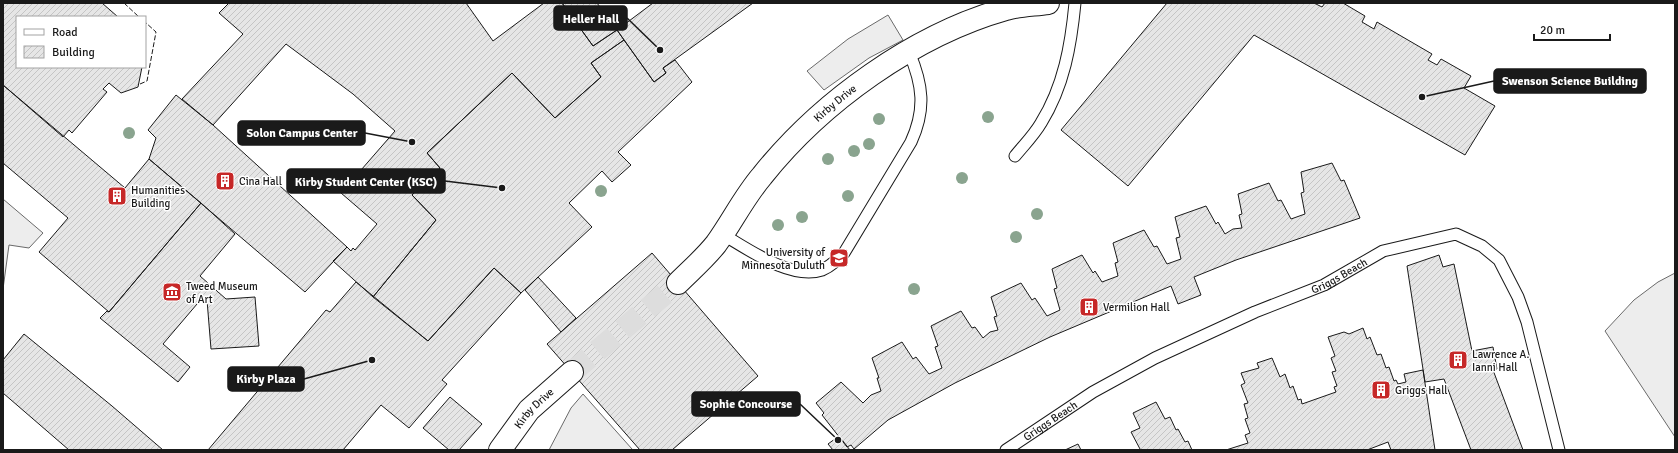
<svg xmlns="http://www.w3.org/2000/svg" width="1678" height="453" viewBox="0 0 1678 453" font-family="Signika,sans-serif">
<defs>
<pattern id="building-hatch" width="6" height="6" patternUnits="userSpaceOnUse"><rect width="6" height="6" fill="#e6e6e6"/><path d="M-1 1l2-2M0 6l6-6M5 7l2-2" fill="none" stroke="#c5c5c5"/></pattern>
</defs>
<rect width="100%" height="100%" fill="#fff"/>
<path fill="#ededed" stroke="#6a6a6a" d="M888 15 903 40 869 58 824 90 807 71 848 39Z
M3 199 43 233 29 248 9 245 3 289Z
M1675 273V437L1605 331 1634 300 1658 282Z
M583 394 632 449 631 450H549L571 408Z"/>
<path fill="url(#building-hatch)" stroke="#1a1a1a" d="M3 3H102L118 17H17V67H142L138 87 121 93 109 83 103 89 107 92 72 133 69 130 63 137 3 85Z
M229 3H466L493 41 544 3H562L593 46 617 30 624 40 591 63 601 77 555 118 512 73 427 153 440 168 412 195 436 220 373 297 333 261 347 247 351 251 353 248 355 250 377 224 341 193 395 131 353 94 286 44 213 125 182 99 243 34 219 13Z
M562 3H597L617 30 593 46Z
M653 3H753L663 68 666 73 654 82 617 30Z
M1167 3H1314L1322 7 1325 3H1343L1365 16 1362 22 1374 29 1377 22 1432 54 1428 60 1437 65 1441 59 1471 76 1464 88 1495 106 1465 155 1254 35 1128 186 1061 130Z
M624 40 654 82 666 73 663 68 675 60 692 82 618 152 631 165 612 182 602 171 569 203 592 227 521 293 494 268 428 341 373 297 436 220 412 195 440 168 427 153 512 73 555 118 601 77 591 63Z
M3 85 125 188 149 159 201 203 109 312 39 252 68 218 3 163Z
M176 95 213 125 347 247 305 292 149 159 156 138 148 130Z
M1332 163 1341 181 1344 180 1360 218 1236 260 1194 277 1201 295 1178 304 1171 286 1050 337 955 383 888 420 854 449 851 445 847 447 822 415 824 413 816 403 841 382 863 403 871 395 881 391 877 378H879L872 358 902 342 913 359 916 357 929 374 942 368 935 347 938 346 931 326 961 311 972 328 975 327 983 338 990 332 998 330 994 317 997 316 991 297 1021 283 1032 300 1035 298 1047 316 1060 310 1054 289 1057 288 1052 269 1082 255 1093 273 1095 271 1102 282 1118 276 1115 263 1118 262 1113 243 1144 230 1154 247 1157 246 1167 264 1181 259 1176 238 1180 237 1175 217 1206 206 1216 224 1218 222 1225 234 1233 229 1242 228 1239 215 1242 214 1238 194 1269 183 1278 201 1281 200 1291 219 1305 214 1301 193 1304 192 1301 172Z
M201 203 235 234 200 276 226 299 255 297 259 346 211 349 207 300 203 297 163 344 190 367 178 382 100 318 107 311 109 312Z
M652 253 758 376 672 450H640L547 344Z
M1439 255 1443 267 1454 264 1472 351 1493 347 1497 369 1493 370 1523 450H1471L1444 379 1425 382 1407 266Z
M494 268 521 293 442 380 447 384 409 428 381 405 343 450H208L326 310 330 312 356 282 428 341Z
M538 277 576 318 561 332 525 290Z
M1363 328 1367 339 1370 337 1377 355 1381 354 1386 368 1389 367 1394 381 1396 380 1398 384 1406 382 1404 374 1423 370 1435 450H1391L1388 442 1367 450H1226L1248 443 1245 435 1250 433 1245 419 1248 418 1244 404 1248 403 1241 385 1245 383 1241 373 1259 368 1257 363 1272 358 1280 377 1285 374 1290 388 1293 386 1298 400 1301 399 1302 404 1336 392 1334 387 1337 386 1332 372 1336 371 1331 358 1335 356 1328 337 1344 332 1349 334Z
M24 334 112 406 163 450H69L3 393V360Z
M450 397 482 424 459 450H449L423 428Z
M1156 402 1165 419 1170 417 1176 430 1178 429 1185 442 1188 441 1192 450H1139L1140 449 1131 432 1140 428 1133 413Z
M839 436 850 450H833L828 444Z
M1078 444 1081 450H1065Z"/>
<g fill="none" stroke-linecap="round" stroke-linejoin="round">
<path stroke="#ddd" stroke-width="22" stroke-dasharray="22 11" stroke-linecap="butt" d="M572 372 678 283"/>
<defs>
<g id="lane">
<path d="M1015 156C1024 145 1034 135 1041 123 1064 86 1071 45 1075 3"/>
<path d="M722 234C748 249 790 280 822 270 831 266 837 260 844 253L911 142C926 109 923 85 909 52"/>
<path id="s1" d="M1006 450 1093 392 1155 358 1255 312 1324 285 1383 251 1456 234 1482 246 1499 260 1518 297 1527 322 1559 450"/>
</g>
<g id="street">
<path id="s2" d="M678 283C691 270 705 258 716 244 732 222 744 197 762 176 821 102 914 35 1006 9 1019 5 1034 5 1048 3"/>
<path id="s3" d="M500 450 529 410 572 372"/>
</g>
</defs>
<use href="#lane" stroke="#1a1a1a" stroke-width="13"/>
<use href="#street" stroke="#1a1a1a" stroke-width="24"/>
<use href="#lane" stroke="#fff" stroke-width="11"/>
<use href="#street" stroke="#fff" stroke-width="22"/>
<path stroke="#1a1a1a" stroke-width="1" stroke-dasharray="5 2" stroke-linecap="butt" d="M124 3 139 17
M140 84 147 81 156 32 145 22"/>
</g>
<g fill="#8aa48f">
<circle cx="988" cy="117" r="6"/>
<circle cx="879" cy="119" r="6"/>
<circle cx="129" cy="133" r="6"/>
<circle cx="869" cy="144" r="6"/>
<circle cx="854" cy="151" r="6"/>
<circle cx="828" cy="159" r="6"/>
<circle cx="962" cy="178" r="6"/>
<circle cx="601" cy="191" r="6"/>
<circle cx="848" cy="196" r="6"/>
<circle cx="1037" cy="214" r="6"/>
<circle cx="802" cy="217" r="6"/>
<circle cx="778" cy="225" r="6"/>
<circle cx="1016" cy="237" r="6"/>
<circle cx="914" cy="289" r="6"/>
</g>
<defs>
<symbol id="building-square" viewBox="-11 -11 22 22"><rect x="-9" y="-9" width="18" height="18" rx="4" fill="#c62828" stroke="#fff"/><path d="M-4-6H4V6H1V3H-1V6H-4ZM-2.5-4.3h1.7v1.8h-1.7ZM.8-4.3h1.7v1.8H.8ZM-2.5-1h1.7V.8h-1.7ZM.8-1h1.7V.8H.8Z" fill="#fff"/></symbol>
<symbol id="university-square" viewBox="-11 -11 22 22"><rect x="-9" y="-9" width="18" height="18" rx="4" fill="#c62828" stroke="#fff"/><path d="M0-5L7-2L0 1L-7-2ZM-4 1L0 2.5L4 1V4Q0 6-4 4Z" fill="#fff"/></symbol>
<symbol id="museum-square" viewBox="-11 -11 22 22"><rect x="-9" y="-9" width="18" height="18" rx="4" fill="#c62828" stroke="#fff"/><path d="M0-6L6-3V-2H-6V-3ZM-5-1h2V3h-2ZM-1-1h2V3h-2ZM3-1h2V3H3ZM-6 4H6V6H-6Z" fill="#fff"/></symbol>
</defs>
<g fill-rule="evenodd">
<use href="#building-square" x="214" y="170" width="22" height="22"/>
<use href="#building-square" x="106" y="185" width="22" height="22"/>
<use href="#university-square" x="828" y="247" width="22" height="22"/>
<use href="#museum-square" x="161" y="281" width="22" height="22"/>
<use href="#building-square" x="1078" y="296" width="22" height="22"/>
<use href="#building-square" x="1447" y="349" width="22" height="22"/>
<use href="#building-square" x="1370" y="379" width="22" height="22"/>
</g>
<g text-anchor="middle" stroke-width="3" stroke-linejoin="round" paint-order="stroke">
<g font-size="11" fill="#1a1a1a" stroke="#fff">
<text dy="4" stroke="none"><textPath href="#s2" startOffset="240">Kirby Drive</textPath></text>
<text dy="4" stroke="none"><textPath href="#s1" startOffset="377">Griggs Beach</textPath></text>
<text dy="4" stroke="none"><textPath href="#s3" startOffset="54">Kirby Drive</textPath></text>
<text dy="4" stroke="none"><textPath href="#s1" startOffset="53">Griggs Beach</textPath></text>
</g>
<g font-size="11" fill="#1a1a1a" stroke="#fff" text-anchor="start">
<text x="239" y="185">Cina Hall</text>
<text x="131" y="194">Humanities<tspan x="131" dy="13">Building</tspan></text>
<text x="825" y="256" text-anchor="end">University of<tspan x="825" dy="13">Minnesota Duluth</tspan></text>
<text x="186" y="290">Tweed Museum<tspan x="186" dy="13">of Art</tspan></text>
<text x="1103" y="311">Vermilion Hall</text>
<text x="1472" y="358">Lawrence A.<tspan x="1472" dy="13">Ianni Hall</tspan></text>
<text x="1395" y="394">Griggs Hall</text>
</g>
</g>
<path fill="none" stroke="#1a1a1a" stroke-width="1.5" d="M660 50L627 18M1422 97L1494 81M412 142L365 133M502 188L445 181M372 360L304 379M838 440L800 404"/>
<g fill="#1a1a1a" stroke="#fff" stroke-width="1.5">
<circle cx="660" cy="50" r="4"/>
<circle cx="1422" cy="97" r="4"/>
<circle cx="412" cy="142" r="4"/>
<circle cx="502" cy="188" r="4"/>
<circle cx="372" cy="360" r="4"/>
<circle cx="838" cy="440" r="4"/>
</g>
<g fill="#1a1a1a" stroke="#1a1a1a" stroke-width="1.5">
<rect x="554" y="6" width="73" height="24" rx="4"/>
<rect x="1494" y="69" width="152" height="24" rx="4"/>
<rect x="238" y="121" width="127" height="24" rx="4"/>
<rect x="287" y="169" width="158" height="24" rx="4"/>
<rect x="228" y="367" width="76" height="24" rx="4"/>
<rect x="692" y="392" width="108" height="24" rx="4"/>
</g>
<g font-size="12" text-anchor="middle" font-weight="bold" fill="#fff">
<text x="591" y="23">Heller Hall</text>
<text x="1570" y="85">Swenson Science Building</text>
<text x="302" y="137">Solon Campus Center</text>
<text x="366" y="186">Kirby Student Center (KSC)</text>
<text x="266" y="383">Kirby Plaza</text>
<text x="746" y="408">Sophie Concourse</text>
</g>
<rect width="1678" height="453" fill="none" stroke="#1a1a1a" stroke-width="8"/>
<rect x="16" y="16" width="130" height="52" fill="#ffffff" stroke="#a3a3a3"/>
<rect x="24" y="29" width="20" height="6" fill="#ffffff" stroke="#a3a3a3"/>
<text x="52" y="36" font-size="12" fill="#1a1a1a">Road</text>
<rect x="24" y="46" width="20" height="12" fill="url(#building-hatch)" stroke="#a3a3a3"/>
<text x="52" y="56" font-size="12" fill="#1a1a1a">Building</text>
<path d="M1534 34v6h76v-6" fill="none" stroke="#1a1a1a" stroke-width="2"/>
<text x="1540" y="34" font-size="12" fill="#1a1a1a" stroke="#ffffff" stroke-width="3" paint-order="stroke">20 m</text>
</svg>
